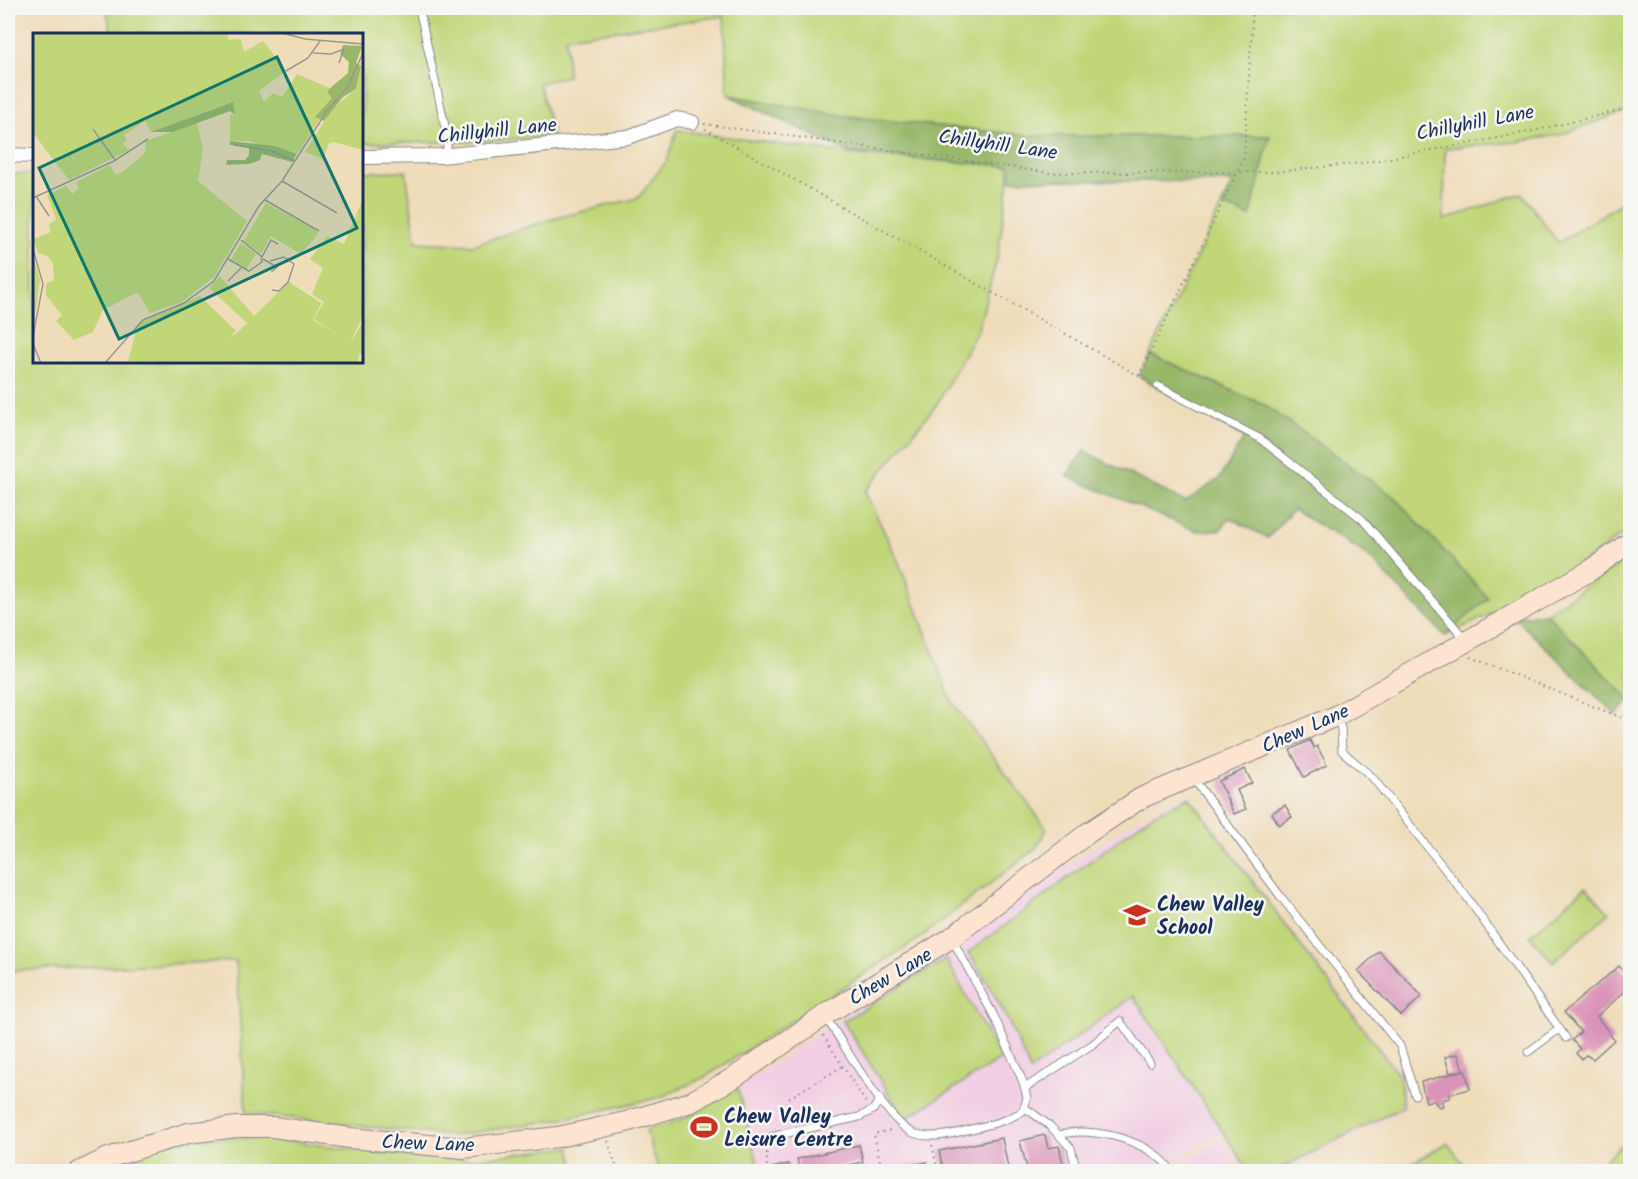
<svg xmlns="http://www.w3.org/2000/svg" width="1638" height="1179" viewBox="0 0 1638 1179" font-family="Kalam,sans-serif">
<rect width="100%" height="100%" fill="#f6f6f2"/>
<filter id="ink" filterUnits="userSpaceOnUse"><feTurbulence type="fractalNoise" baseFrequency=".0167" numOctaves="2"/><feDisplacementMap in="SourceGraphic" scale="12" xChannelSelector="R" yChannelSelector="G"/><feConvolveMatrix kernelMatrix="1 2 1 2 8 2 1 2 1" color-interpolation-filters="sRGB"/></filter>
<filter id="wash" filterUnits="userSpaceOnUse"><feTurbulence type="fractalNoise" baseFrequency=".008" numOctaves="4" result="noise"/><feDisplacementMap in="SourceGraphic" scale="24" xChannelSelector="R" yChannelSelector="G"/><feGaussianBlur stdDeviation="1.35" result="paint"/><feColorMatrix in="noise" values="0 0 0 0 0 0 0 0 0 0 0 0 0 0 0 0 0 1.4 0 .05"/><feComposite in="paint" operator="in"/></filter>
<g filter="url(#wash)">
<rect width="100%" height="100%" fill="#efdcb9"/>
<path fill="#f2cfe2" d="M1189 795 1401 1075 1406 1109 1283 1171H1244L1222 1132 1173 1162 1174 1165 1222 1138 1240 1171H1177L1174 1166 1175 1171 762 1172 740 1086 1143 815Z"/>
<path fill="#c1d679" stroke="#6e826c" stroke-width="1.5" d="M106 8H1630V110L1559 135 1517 142 1445 148 1444 220 1522 193 1558 243 1630 197V529L1558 581 1445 636 1488 598 1264 405 1150 354 1222 205 1250 216 1269 136H1031L845 116 728 95 724 16 566 37 568 76 539 83 553 136 477 142 362 143V34H112Z
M677 130 857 155 1011 166 997 259 978 329 937 404 865 492 899 563 952 702 1047 829 1036 848 920 938 705 1077 661 1097 566 1118 453 1136 246 1113 236 961 8 971V174H34V362H362V172L406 171 416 242 473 245 549 220 638 198 667 161Z
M1630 557V700L1546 613Z
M1189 797 1400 1077 1403 1107 1275 1171H1249L1133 996 1030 1071C1013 1029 995 990 968 953L1150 816Z
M1586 887 1609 913 1553 962 1530 936Z
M946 959 1001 1059 905 1119 843 1021Z
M737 1087 760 1171H659L646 1130C681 1122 708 1108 737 1087Z
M207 1138H264L425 1158 475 1159 570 1147 576 1171 102 1172 147 1145Z
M1630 1138V1171H1592Z
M1447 1143 1469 1171H1398Z"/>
<path fill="#98b769" stroke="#5a7364" stroke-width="1.5" d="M728 95 845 116 1031 136H1270L1250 217 1222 205 1232 182 1009 180 1010 166 851 153Z
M1150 354 1264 405 1393 496 1488 598 1445 636 1366 554 1293 509 1268 538 1230 518 1220 530 1197 531 1066 476 1084 451 1185 502 1220 478 1244 438 1139 376Z
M1546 613 1630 700 1616 715 1513 616Z"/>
<g id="blocks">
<path fill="#da93b8" d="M1310 740 1314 748 1317 746 1327 765 1304 777 1290 750Z
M1245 769 1252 783 1237 790 1246 809 1234 814 1219 781Z
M1285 805 1292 817 1279 825 1272 813Z
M1379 951 1422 996 1401 1016 1358 971Z
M1619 966 1629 978 1630 977V987L1597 1016 1614 1040 1593 1059 1586 1055 1581 1059 1576 1053 1580 1049 1572 1040 1581 1032 1564 1012Z
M1458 1054 1463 1070 1450 1073 1445 1057Z
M1465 1070 1470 1089 1450 1094V1098L1442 1100 1443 1106 1439 1107 1433 1100 1426 1102 1421 1082Z
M1045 1135 1048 1148 1059 1146 1065 1172H1028L1020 1141Z
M1002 1138 1009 1172H944L939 1151Z
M859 1145 863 1162 834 1168 835 1172H800L797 1159Z
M927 1162 929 1172H899L898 1168Z
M788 1164 790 1172H771V1168Z"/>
</g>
</g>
<g filter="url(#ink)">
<use href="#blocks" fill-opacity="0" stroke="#85868c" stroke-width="1.5"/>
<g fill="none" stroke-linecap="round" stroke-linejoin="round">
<defs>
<path id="service" d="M419 8 447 135V156
M1158 386 1259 438 1362 519 1466 640
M1337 718 1341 728 1342 751 1372 777 1466 896 1566 1038
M1193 778 1281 897 1400 1046 1415 1095
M826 1018C844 1043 889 1127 916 1134 934 1139 953 1134 971 1129 989 1125 1007 1121 1023 1111L1027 1098 1023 1082 994 1016 952 939
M1528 1052 1559 1029
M1025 1088 1093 1044 1120 1021 1150 1063
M1024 1107 1050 1126 1071 1148 1077 1172
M1059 1135C1091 1125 1154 1141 1172 1172
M770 1137 859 1117 873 1110 880 1099"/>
<path id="minor" d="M8 155 34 156
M362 157 440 156 628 137 677 119 692 122"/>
<path id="secondary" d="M79 1172 108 1158 188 1133 237 1127H273L350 1138 464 1148 558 1137 626 1122 691 1102 735 1077 825 1015 951 938 1088 833 1141 798 1336 716 1591 570 1630 542"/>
</defs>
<use href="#service" stroke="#85868c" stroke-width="9"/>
<use href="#minor" stroke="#85868c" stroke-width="16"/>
<use href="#secondary" stroke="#85868c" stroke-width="22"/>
<path stroke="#85868c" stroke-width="2" stroke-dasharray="1.5 4.5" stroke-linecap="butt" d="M704 124 1051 173 1272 172 1363 163 1524 133 1630 108
M705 129 1148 381
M1139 376 1244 158 1253 8
M1470 657 1630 721
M823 1035 866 1103
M789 1098 843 1066
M608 1141 618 1172
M932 1145 938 1172
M767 1172V1146
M857 1172 881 1166 874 1134 891 1130"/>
<use href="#service" stroke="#fff" stroke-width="7"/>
<use href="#minor" stroke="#fff" stroke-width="14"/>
<use href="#secondary" stroke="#fde4d0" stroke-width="20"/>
</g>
</g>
<defs>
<symbol id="school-bare" viewBox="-9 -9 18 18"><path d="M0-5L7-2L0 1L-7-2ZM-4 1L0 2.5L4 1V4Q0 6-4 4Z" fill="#c8321e" stroke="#f6f6f2" stroke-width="2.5" paint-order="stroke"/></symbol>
<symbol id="stadium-bare" viewBox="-9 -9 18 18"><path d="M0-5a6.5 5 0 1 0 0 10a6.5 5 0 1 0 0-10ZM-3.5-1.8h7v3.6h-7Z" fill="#c8321e" stroke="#f6f6f2" stroke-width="2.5" paint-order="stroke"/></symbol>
</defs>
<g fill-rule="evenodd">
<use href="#school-bare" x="1118" y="896" width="38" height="38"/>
<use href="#stadium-bare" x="685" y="1108" width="38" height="38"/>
</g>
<g text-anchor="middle" stroke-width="5" stroke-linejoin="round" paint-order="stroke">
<g font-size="20" fill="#1b2f5e" stroke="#f6f6f2">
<text transform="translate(1475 122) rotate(-11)" y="7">Chillyhill Lane</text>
<text transform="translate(497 130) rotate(-6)" y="7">Chillyhill Lane</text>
<text transform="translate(998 144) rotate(8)" y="7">Chillyhill Lane</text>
<text transform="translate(1305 728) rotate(-24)" y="7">Chew Lane</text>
<text transform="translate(890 976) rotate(-31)" y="7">Chew Lane</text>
<text transform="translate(428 1143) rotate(2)" y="7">Chew Lane</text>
</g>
<g font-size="20" font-weight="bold" fill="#1b2f5e" stroke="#f6f6f2" text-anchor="start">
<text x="1157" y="911">Chew Valley<tspan x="1157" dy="23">School</tspan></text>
<text x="724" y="1123">Chew Valley<tspan x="724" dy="23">Leisure Centre</tspan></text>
</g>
</g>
<g transform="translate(33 33)">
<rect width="330" height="330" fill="#efdcb9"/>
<path d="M0 0H194L196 7 208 6 211 19 230 8 253 38 226 58 231 69 240 60 249 64 264 41 297 55 294 58 300 65 283 84 287 86 259 129 217 108H197V82H202L199 69 118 99 112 88 91 102 94 107 90 111 96 117 36 147 0 100ZM328 33 330 117 301 109 296 110 290 126 272 119 299 76 323 56ZM164 90 170 116 165 148 214 188 181 244 149 269 117 280 105 259 70 277 60 299 41 307 23 288 29 282 13 262V251L21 247 20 230 14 223 5 220 0 206 18 199 16 192 23 186 14 162 33 153 39 161 46 155 43 149 77 132 83 142 91 138 112 120 113 108ZM329 168 330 283 317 310 330 289V322L326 320 325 330 95 328 105 291 167 263 203 298 196 305 204 300 214 290 176 255 187 243 221 283 256 249 288 270 280 287 307 303 281 286 291 269 279 261 290 235 277 226 294 203 311 211ZM233 170 282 196 285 201 268 221 238 203 228 221 211 208ZM208 210 223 221 213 236 198 226ZM0 222 7 247 0 297Z" fill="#c1d679"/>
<path d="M310 12 329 13 323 30 328 33 323 56 310 64 291 88 282 84 299 65 294 58 315 40 316 29 307 21ZM200 69 202 82 197 78 140 99H118ZM197 108 242 113 263 121 259 129 229 121 227 127 216 131 193 132 194 127H212L216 122V114L197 112Z" fill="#98b769"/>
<path fill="none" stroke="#9a9795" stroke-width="1.5" d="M141 0H162M249 0 272 6 330 11M280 20 298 21 311 16 306 30M253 38 275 25 287 8M60 96 82 127M201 112 239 118 262 128M249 148 304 180M3 163 16 183M0 165 81 128 115 106M232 167 286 198M0 216 10 251 0 303M229 224 238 207 245 211M195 226 216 238 229 229 228 223 208 207M230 226 244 234 238 239M237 228 251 224 261 231 255 249 246 258 239 257M195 248 208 235M0 311 8 330M72 330 110 287 151 270 181 248 226 173 249 148 294 78 314 55 330 20"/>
<path fill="#0f766e" fill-opacity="0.15" stroke="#0f766e" stroke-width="3" d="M244 24 324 195 86 306 6 135Z"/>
<rect width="330" height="330" fill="none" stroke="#1b2f5e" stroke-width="3"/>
</g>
<rect width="1638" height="1179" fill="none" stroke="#f6f6f2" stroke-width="30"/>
</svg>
